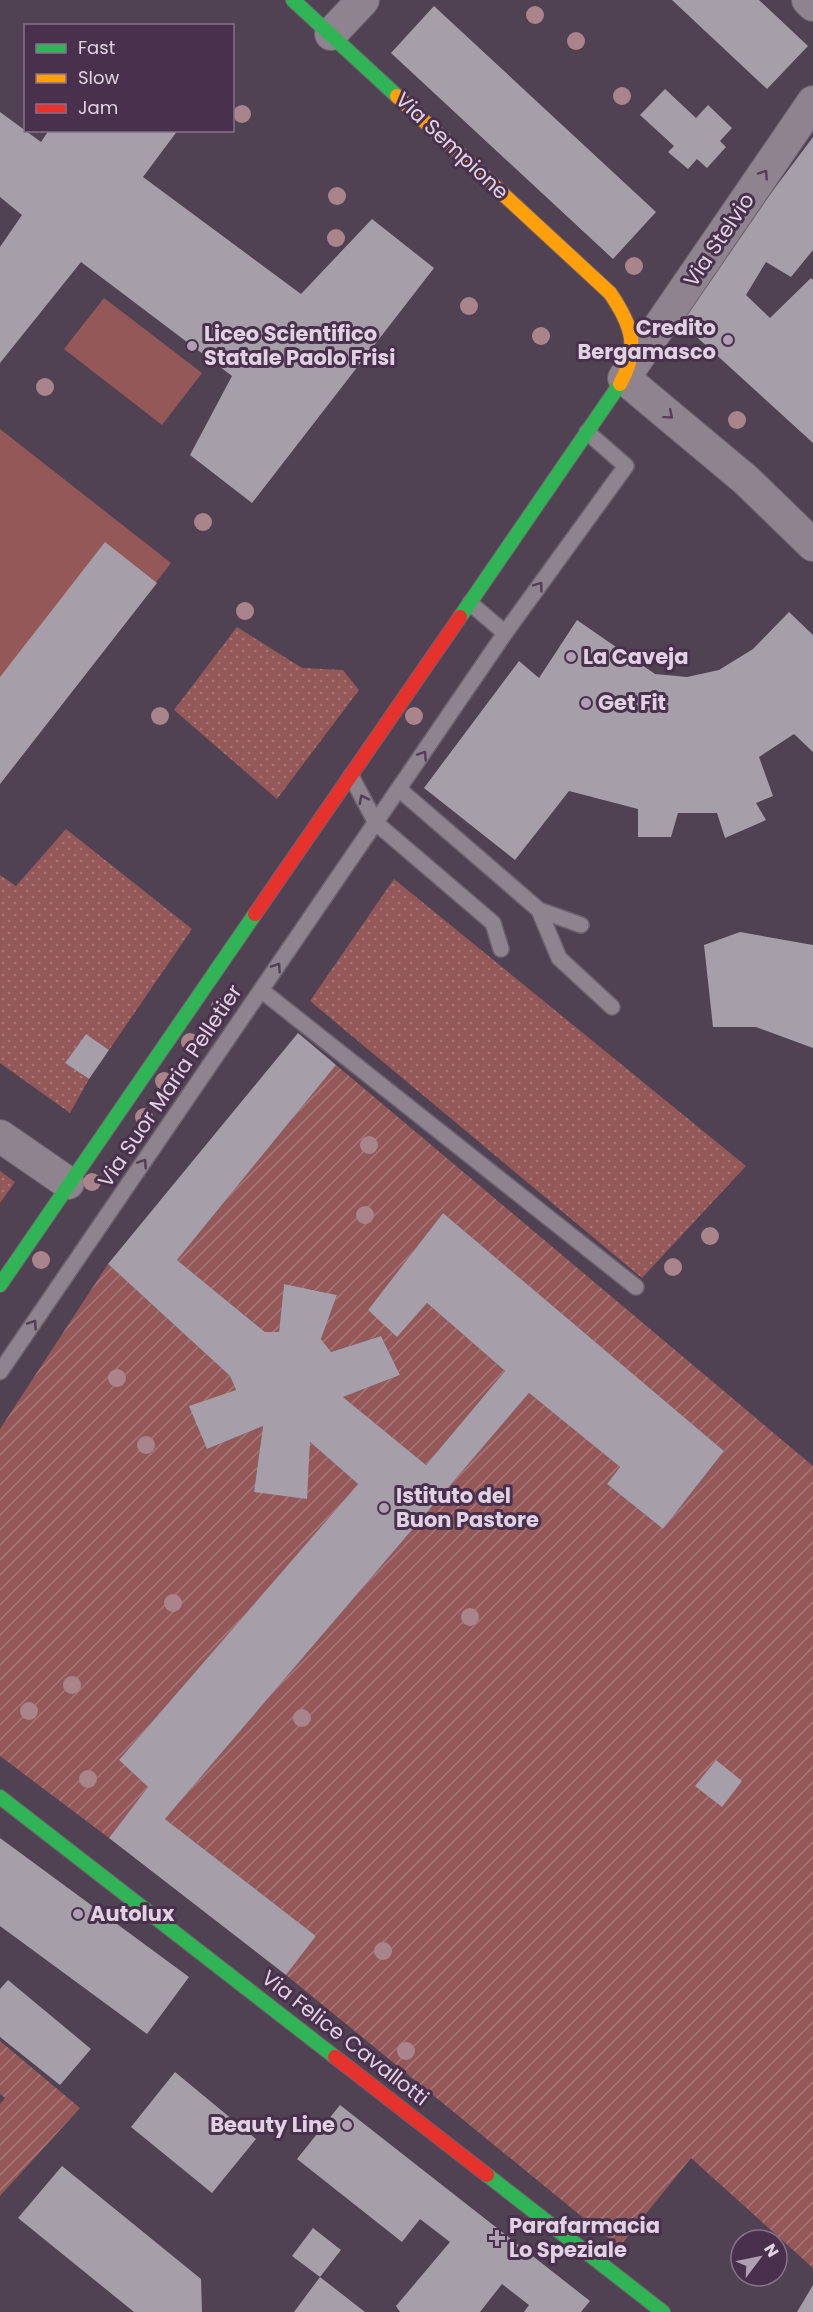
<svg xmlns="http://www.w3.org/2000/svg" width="813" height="2312" viewBox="0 0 813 2312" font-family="Poppins,sans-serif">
<defs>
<pattern id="grass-dots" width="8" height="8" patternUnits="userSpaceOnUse" patternTransform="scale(1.5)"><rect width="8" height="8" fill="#945859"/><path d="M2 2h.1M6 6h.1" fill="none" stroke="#a87779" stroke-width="1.8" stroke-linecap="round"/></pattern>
<pattern id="garden-furrows" width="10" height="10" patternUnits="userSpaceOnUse" patternTransform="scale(1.5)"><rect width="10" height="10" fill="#945859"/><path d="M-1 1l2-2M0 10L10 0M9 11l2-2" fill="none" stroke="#a87779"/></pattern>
</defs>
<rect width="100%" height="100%" fill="#504252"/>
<path fill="url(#grass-dots)" d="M237 627 302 668 343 670 359 690 277 799 174 710Z
M66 829 192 929 109 1050 86 1034 65 1063 89 1079 70 1113 0 1063V875L16 886Z
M394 879 746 1166 642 1278 310 1001Z
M0 1171 15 1182 0 1203Z"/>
<path fill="url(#garden-furrows)" d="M336 1065 813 1466V2268L691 2158 619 2247 286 1975 316 1936 165 1819 529 1393 620 1467 607 1484 663 1529 724 1451 443 1213 368 1310 397 1336 427 1303 505 1371 426 1465 343 1397 400 1375 381 1336 331 1352 321 1339 337 1295 284 1284 279 1332H265L177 1260Z
M108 1264 230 1376 236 1390 207 1449 263 1426 254 1492 310 1442 358 1484 119 1760 148 1787 109 1838 0 1756V1429Z
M0 2041 80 2108 0 2196V2104L5 2098 0 2094Z"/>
<path fill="#945859" d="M104 298 202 373 162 425 64 349Z
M0 429 171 563 0 784Z"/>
<path fill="#a69ea9" d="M672 0H759L808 46 767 89Z
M434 6 656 212 613 259 391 53Z
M665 89 696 118 708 105 732 128 720 141 726 147 707 168 697 159 688 169 668 152 674 146 640 115Z
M0 112 41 142 49 130H178L143 177 301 294 372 219 434 268 252 503 190 455 232 376 81 262 0 363V247L22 215 0 197Z
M813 137V250L791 277 766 262 746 295 770 318 811 278 813 280V443L677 319Z
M105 542 157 583 0 784V677Z
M789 612 813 635V752L794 734 759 757 773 796 756 803 766 820 725 838 717 813H678L671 837H638V809L569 791 515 860 424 788 519 661 539 678 577 620 655 674 687 677 719 670 753 649Z
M740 932 813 945V1048L756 1027H713L704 945Z
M298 1033 336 1065 177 1260 265 1332H279L284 1284 337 1295 321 1339 331 1352 381 1336 400 1375 343 1397 426 1465 505 1371 427 1303 397 1337 368 1310 443 1213 724 1451 663 1529 607 1484 620 1467 529 1393 165 1819 316 1936 286 1975 109 1838 148 1787 119 1760 358 1484 310 1442 307 1499 254 1492 263 1426 207 1449 189 1406 236 1390 230 1376 108 1264Z
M86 1034 109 1050 89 1079 65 1063Z
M716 1760 742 1781 722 1807 695 1786Z
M0 1838 189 1977 147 2034 0 1926Z
M8 1980 91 2049 60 2085 0 2037V1989Z
M175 2072 256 2139 212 2193 131 2127Z
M340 2105 590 2301 581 2312H524L529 2305 502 2284 480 2312H400L396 2306 450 2242 420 2219 402 2242 297 2159Z
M62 2166 201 2279 202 2312H134L18 2218Z
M313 2228 341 2250 320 2277 292 2256Z
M320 2277 365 2312H294Z
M813 2285V2312H797Z"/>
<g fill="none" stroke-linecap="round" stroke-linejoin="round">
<defs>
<path id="lane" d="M470 603 505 633
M351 776 376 823 493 923 501 949
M400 790 539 910 559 958 612 1007
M539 910 581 925
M261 990 636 1287
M0 1372 505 633 626 466 587 432"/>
<path id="street" d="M808 0 813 5
M331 34 363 0
M813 102 624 378 746 480 813 545
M0 1136 68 1183"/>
<path id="fast" d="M293 0 397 96
M460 617 620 384
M0 1285 255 914
M0 1797 335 2057
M487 2175 663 2312"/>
<path id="slow" d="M397 96 610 293C632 325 640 348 620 384"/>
<path id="jam" d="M255 914 460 617
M335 2057 487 2175"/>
</defs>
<use href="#lane" stroke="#6d616f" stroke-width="18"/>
<use href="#street" stroke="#6d616f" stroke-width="34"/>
<use href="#fast" stroke="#6d616f" stroke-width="16"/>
<use href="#slow" stroke="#6d616f" stroke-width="16"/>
<use href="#jam" stroke="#6d616f" stroke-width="16"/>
<use href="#lane" stroke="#8e838f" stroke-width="15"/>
<use href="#street" stroke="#8e838f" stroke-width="32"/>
<use href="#fast" stroke="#30b455" stroke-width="14"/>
<use href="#slow" stroke="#ff9f0a" stroke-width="14"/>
<use href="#jam" stroke="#e5322d" stroke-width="14"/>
</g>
<g fill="#a9848a">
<circle cx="535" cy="15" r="9"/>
<circle cx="576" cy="41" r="9"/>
<circle cx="622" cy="96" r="9"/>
<circle cx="242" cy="114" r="9"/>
<circle cx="337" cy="196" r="9"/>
<circle cx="336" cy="238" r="9"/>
<circle cx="634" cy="266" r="9"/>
<circle cx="469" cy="306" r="9"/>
<circle cx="541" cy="336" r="9"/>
<circle cx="45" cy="387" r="9"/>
<circle cx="737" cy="420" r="9"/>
<circle cx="203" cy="522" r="9"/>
<circle cx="245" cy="611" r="9"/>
<circle cx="160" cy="716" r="9"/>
<circle cx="414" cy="716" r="9"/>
<circle cx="220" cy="1007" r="9"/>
<circle cx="190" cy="1042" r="9"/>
<circle cx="164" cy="1081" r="9"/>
<circle cx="144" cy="1117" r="9"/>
<circle cx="369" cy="1145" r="9"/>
<circle cx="92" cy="1182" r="9"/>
<circle cx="365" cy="1215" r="9"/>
<circle cx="710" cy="1236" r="9"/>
<circle cx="41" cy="1260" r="9"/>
<circle cx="673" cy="1267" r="9"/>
<circle cx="117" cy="1378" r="9"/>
<circle cx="146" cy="1445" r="9"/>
<circle cx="173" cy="1603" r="9"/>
<circle cx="470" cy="1617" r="9"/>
<circle cx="72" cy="1685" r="9"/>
<circle cx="29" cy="1711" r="9"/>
<circle cx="302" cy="1718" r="9"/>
<circle cx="88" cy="1779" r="9"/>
<circle cx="383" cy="1951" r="9"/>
<circle cx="406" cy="2051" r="9"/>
</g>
<defs><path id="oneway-chevron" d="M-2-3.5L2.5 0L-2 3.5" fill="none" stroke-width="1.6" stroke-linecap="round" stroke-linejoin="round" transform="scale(1.5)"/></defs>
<g stroke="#533d57">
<use href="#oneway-chevron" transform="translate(764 174) rotate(-56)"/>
<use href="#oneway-chevron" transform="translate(669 415) rotate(40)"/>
<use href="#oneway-chevron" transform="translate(539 586) rotate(-54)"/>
<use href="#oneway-chevron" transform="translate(423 755) rotate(-56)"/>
<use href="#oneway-chevron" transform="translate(363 799) rotate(-117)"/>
<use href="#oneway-chevron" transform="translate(277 967) rotate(-56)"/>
<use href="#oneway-chevron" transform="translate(143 1163) rotate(-56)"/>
<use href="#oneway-chevron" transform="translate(33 1324) rotate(-56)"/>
</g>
<g fill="#aea0b0" stroke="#49314d" stroke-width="2">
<circle cx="728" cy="340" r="6"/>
<circle cx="192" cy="346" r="6"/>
<circle cx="571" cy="657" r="6"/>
<circle cx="586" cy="703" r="6"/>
<circle cx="384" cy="1508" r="6"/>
<circle cx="78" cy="1914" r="6"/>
<circle cx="347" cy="2125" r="6"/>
<path d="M494 2229h6v6h6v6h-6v6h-6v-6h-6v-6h6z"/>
</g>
<g text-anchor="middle" stroke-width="6" stroke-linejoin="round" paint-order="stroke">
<g font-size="21" fill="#e1d2e3" stroke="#49314d">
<text transform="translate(452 146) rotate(43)" y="7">Via Sempione</text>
<text transform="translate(719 240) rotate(-56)" y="7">Via Stelvio</text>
<text transform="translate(170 1086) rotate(-56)" y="7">Via Suor Maria Pelletier</text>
<text transform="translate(345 2038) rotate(38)" y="7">Via Felice Cavallotti</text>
</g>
<g font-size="21" font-weight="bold" fill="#e1d2e3" stroke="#49314d" text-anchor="start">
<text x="716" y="335" text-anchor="end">Credito<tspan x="716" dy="24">Bergamasco</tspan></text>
<text x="204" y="341">Liceo Scientifico<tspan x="204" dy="24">Statale Paolo Frisi</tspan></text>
<text x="583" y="664">La Caveja</text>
<text x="598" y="710">Get Fit</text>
<text x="396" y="1503">Istituto del<tspan x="396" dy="24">Buon Pastore</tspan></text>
<text x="90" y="1921">Autolux</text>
<text x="335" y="2132" text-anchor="end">Beauty Line</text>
<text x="509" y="2233">Parafarmacia<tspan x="509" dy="24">Lo Speziale</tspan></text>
</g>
</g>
<rect x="24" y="24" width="210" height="108" fill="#49314d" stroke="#867189" stroke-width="1.5"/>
<rect x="36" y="44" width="30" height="9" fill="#30b455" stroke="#867189" stroke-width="1.5"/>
<text x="78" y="54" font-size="18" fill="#e1d2e3">Fast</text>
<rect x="36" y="74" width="30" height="9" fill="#ff9f0a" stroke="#867189" stroke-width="1.5"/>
<text x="78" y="84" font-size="18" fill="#e1d2e3">Slow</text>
<rect x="36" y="104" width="30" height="9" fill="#e5322d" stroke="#867189" stroke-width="1.5"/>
<text x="78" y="114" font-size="18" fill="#e1d2e3">Jam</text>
<g transform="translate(759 2258) rotate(58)"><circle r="28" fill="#49314d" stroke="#867189" stroke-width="1.5"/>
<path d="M0-4.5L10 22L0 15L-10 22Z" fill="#aea0b0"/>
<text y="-9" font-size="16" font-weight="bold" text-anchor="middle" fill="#e1d2e3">N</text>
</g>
</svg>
